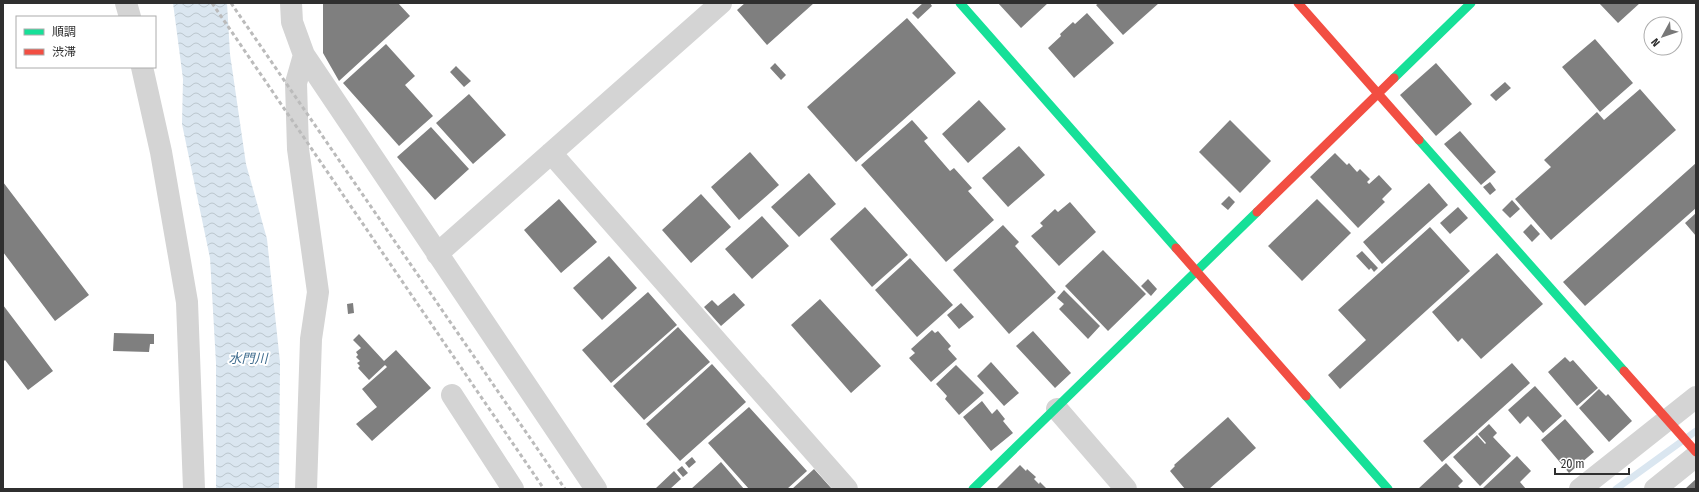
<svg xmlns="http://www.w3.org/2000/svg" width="1699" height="492" viewBox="0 0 1699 492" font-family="'Fira Sans Condensed','Noto Sans JP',sans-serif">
<defs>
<pattern id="water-waves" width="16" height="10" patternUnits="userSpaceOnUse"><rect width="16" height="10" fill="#dae6f0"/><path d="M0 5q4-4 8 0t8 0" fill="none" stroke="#bbc6ce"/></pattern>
</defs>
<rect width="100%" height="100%" fill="#fff"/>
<path fill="url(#water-waves)" d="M173 3H227L230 54 246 164 267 239 280 362 279 489H216V363L210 258 182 124 183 79Z"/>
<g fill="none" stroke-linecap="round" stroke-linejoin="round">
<path stroke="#dae6f0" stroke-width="7" d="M1616 489 1696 431"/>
</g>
<path fill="#7f7f7f" d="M323 3H398L410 16 339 81 323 53Z
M745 3H814L767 45 737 10Z
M923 3H930L932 6 918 19 912 13Z
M998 3H1048L1021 28Z
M1099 3H1159L1123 35 1096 5Z
M1599 3H1640L1618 23Z
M1087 13 1114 43 1074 78 1048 48 1061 36 1060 34 1073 22 1075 24Z
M907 18 956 73 856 162 807 107Z
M1595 39 1633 83 1600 112 1562 67Z
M386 44 415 76 405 85 433 116 399 146 343 83Z
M775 63 786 75 781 80 770 68Z
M1436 63 1472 104 1436 136 1400 95Z
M456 66 471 81 464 87 450 72Z
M1505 82 1511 88 1496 101 1490 95Z
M1640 89 1676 130 1551 240 1515 199 1551 167 1544 160 1597 112 1604 120Z
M469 94 506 135 473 164 436 123Z
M979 100 1006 129 968 163 942 134Z
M912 120 928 138 924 141 950 171 954 168 972 188 968 191 994 220 946 262 861 165Z
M1230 120 1271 161 1240 193 1199 152Z
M431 127 469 169 435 200 397 157Z
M1460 131 1496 172 1481 185 1444 144Z
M1019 146 1045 175 1008 207 982 178Z
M750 152 779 185 739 220 711 187Z
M1335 153 1347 165 1349 163 1357 172 1360 169 1370 179 1367 182 1369 184 1379 175 1392 189 1382 199 1385 202 1358 228 1310 177Z
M1696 163V208L1585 306 1563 282Z
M809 173 836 204 799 237 771 207Z
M3 182 89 295 55 321 3 252Z
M1490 182 1496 190 1490 195 1483 187Z
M1429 183 1448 205 1382 264 1363 242Z
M701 194 731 227 691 263 662 230Z
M1229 196 1235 202 1228 210 1221 204Z
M559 199 597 242 561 273 524 230Z
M1317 199 1351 233 1302 281 1268 246Z
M1512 200 1520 209 1510 218 1502 210Z
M1070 202 1096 232 1059 266 1031 236 1043 226 1040 223 1055 209 1058 212Z
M865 207 908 255 872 287 830 239Z
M1458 207 1468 218 1450 234 1440 223Z
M1696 213V236L1685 223Z
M762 216 789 246 752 279 725 249Z
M1531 224 1540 234 1532 242 1523 232Z
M1003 225 1019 242 1015 246 1056 292 1009 334 953 270Z
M1430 227 1470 271 1340 389 1328 375 1366 340 1338 310Z
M1103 250 1146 294 1108 331 1065 286Z
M1362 251 1378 268 1374 272 1371 268 1369 270 1356 256Z
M1497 253 1543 304 1481 359 1462 338 1458 342 1432 312Z
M609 256 637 288 602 320 573 288Z
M910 258 953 305 917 337 875 290Z
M1148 279 1157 289 1151 296 1141 286Z
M1064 290 1071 297 1065 303 1071 297 1100 326 1088 339 1059 309 1064 304 1057 298Z
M648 292 677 325 611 383 582 350Z
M734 293 745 305 721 326 704 307 712 300 718 306Z
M820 299 881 366 851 393 791 325Z
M353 303 354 313 348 314 347 304Z
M961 303 974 317 959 329 947 315Z
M3 305 53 371 28 390 5 360 3 362Z
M678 327 710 362 644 420 613 386Z
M932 330 935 333 938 331 951 346 948 349 957 359 931 382 909 358 915 353 911 349Z
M1033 331 1071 373 1055 388 1016 346Z
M114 333 154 334V344H150L149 352 113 351Z
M359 334 384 361 396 350 431 388 372 441 356 424 377 407 362 389 387 367 385 365 369 380 358 368 360 366 357 363 360 361 356 357 358 355 356 352 361 348 353 340Z
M1565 357 1570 362 1573 360 1598 388 1577 406 1548 372Z
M991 362 1019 393 1004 406 977 376Z
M1512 363 1530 383 1442 462 1423 441Z
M712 364 746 402 680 461 646 424Z
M956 365 984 393 959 415 945 399 947 396 936 384Z
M1535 386 1562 416 1543 433 1528 416 1520 424 1508 410Z
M1599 389 1606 396 1608 394 1632 421 1609 442 1579 408Z
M982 401 992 414 997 409 1005 419 1003 421 1013 433 991 451 963 417Z
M749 407 807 471 787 489H749L708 443Z
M1228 417 1256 448 1209 489H1185L1170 471 1175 466 1174 465Z
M1565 419 1594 452 1569 473 1541 440Z
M1489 424 1497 433 1493 437 1511 456 1480 486 1453 457 1477 435 1485 444 1486 443 1478 434Z
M1517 456 1531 471 1520 482 1526 489H1483V488Z
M692 457 696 462 689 468 685 463Z
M721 462 744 489H691Z
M1446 463 1463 481 1458 486 1461 489H1418Z
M1020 465 1026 471 1027 469 1036 477 1034 479 1039 484 1040 482 1047 489H996Z
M682 466 688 473 683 477 677 470Z
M814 469 832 489H792Z
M674 471 681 479 670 489H655Z
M1696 479V489H1685Z"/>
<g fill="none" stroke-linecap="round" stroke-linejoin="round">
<path stroke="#d4d4d4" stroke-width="22" d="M126 3 130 17
M291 3 292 22 304 55 596 489
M304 55 296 83 298 149 318 292 311 339 306 489
M142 67 161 152 187 302 194 489
M551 153 847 489
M437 254 721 3
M452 395 513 489
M1057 409 1126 489
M1580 489 1696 397
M1655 489 1696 456"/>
<path stroke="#16e098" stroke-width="9" d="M960 3 1176 248
M1394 78 1471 3
M1419 140 1624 371
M1306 396 1388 489
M973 489 1257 212"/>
<path stroke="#f24e42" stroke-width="9" d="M1298 3 1419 140
M1257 212 1394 78
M1176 248 1306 396
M1624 371 1696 452"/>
<path stroke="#bbb" stroke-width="3" stroke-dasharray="4 3" stroke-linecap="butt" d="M212 3 544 489
M231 3 565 489"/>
</g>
<g text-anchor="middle" stroke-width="4" stroke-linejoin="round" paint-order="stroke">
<g font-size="13" font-style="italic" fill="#3f6c8e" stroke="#fff">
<text x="248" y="363">水門川</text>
</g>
</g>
<rect width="1699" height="492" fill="none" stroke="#2f2f2f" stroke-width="8"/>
<rect x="16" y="16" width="140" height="52" fill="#ffffff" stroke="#acacac"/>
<rect x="24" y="29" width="20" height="6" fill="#16e098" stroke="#acacac"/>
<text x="52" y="36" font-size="12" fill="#2f2f2f">順調</text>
<rect x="24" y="49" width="20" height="6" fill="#f24e42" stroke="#acacac"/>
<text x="52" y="56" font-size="12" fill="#2f2f2f">渋滞</text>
<g transform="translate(1663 36) rotate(230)"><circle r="19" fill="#ffffff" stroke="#acacac"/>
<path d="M0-3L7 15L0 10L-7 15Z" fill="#787878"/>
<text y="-6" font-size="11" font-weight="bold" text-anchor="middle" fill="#2f2f2f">N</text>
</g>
<path d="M1555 468v6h74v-6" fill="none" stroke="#2f2f2f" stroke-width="2"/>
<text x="1561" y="468" font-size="12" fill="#2f2f2f" stroke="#ffffff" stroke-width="3" paint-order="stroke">20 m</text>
</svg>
